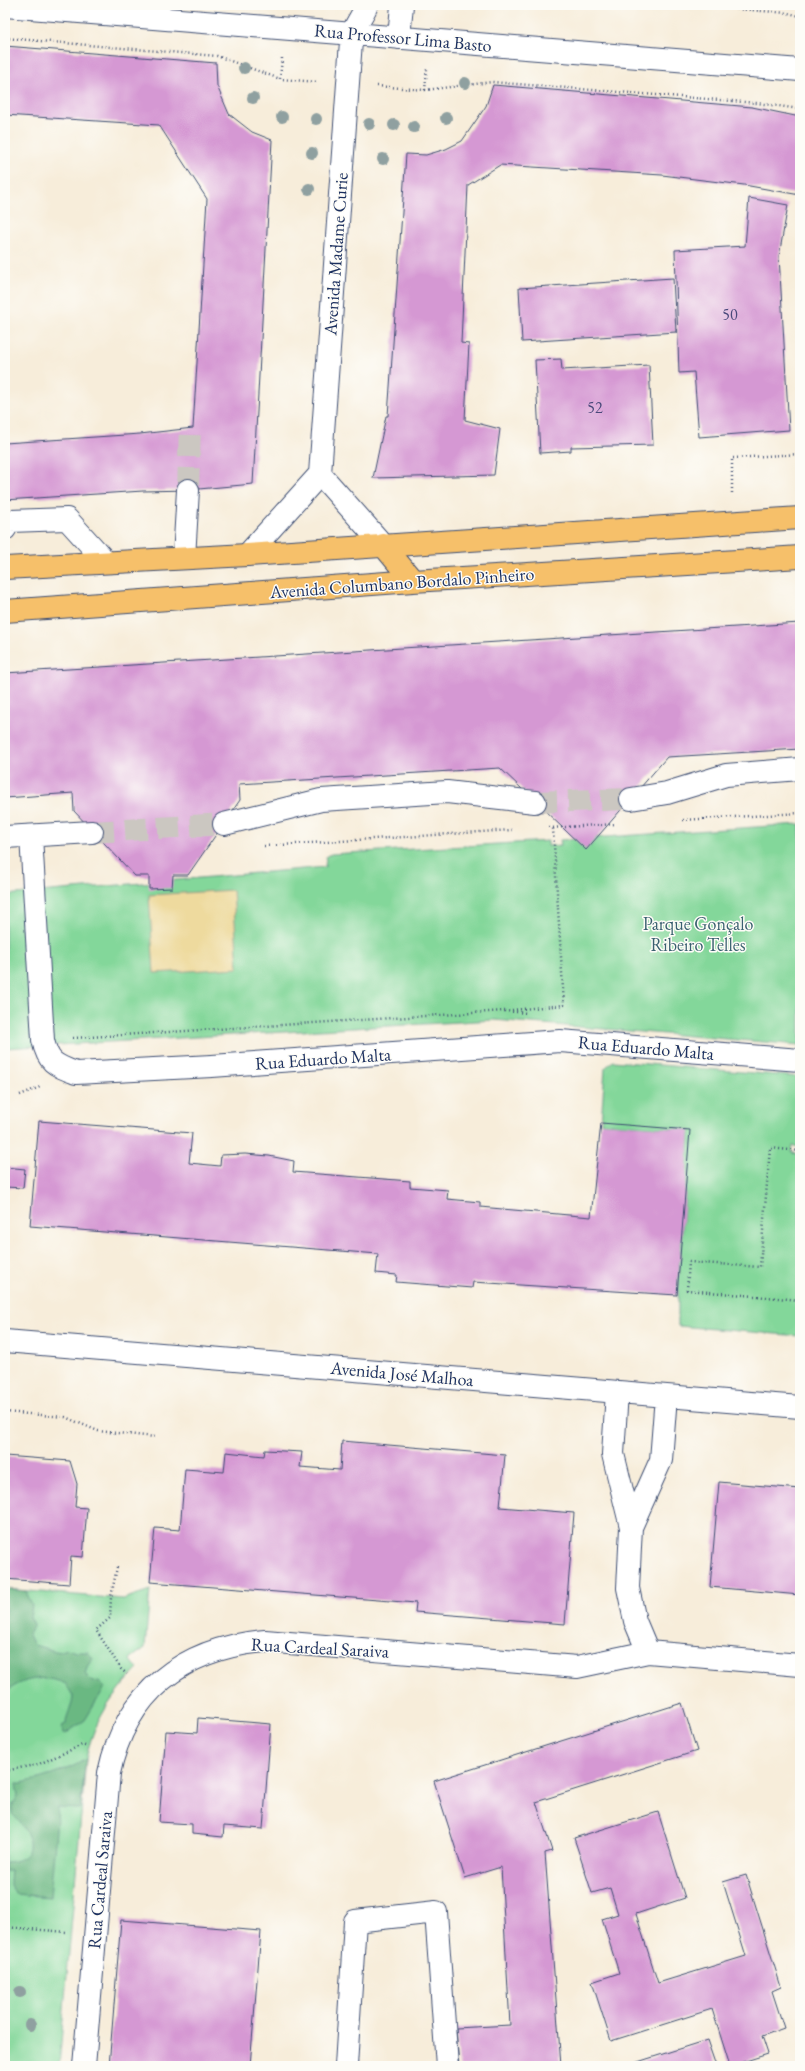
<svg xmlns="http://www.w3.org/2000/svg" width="805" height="2071" viewBox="0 0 805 2071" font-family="'EB Garamond',serif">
<rect width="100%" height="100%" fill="#fdfcf7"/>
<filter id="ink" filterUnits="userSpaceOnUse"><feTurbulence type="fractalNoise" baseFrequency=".025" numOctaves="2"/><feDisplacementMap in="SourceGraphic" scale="8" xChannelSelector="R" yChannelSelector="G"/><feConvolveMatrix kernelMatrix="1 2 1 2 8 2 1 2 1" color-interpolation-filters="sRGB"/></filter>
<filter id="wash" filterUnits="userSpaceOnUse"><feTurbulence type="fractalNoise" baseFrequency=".012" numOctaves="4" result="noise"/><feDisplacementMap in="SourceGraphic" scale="16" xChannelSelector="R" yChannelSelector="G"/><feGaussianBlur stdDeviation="0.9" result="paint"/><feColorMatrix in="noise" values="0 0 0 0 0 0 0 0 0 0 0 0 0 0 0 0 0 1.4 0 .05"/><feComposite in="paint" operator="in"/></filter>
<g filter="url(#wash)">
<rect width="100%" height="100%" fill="#f7edda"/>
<path fill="#83d79a" stroke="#4f837c" d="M800 824V1045L494 1020 5 1048V895L325 867 326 857 331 854 548 841V846L561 845 560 840Z
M613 1061 800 1077V1147L793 1146 792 1153 800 1154V1336L678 1326V1283L690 1130 601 1123 605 1068Z
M5 1589 123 1599 150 1590 145 1648 130 1659 138 1669C112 1695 93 1722 86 1759L59 2066H5Z"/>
<path fill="#6ab882" stroke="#427470" d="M5 1589 26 1591 32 1606 30 1617 34 1624 29 1635 34 1645 59 1652 67 1649 76 1652H88L93 1659 88 1665 85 1674 93 1682 99 1681 105 1687 85 1720 65 1734 61 1728 66 1724C66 1714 73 1707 73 1696L66 1684C45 1674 22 1678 5 1693Z
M86 1759 80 1809 58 1808 50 1897 15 1894 10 1882 11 1871H5V1862C41 1861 31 1831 12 1814L13 1804 18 1796 16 1784C41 1779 64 1773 86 1759Z"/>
<path fill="#eeda9e" stroke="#84847e" d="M233 890 238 968 154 973 149 895Z"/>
<g id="blocks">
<path fill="#d598d3" d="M5 46 216 63 217 86 229 114 252 132 272 140 253 484 188 490 143 491 5 500V443L140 434 193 428 207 199 159 125 5 115Z
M493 85 752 107 800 117V195L744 185 662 175 500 165 468 185 461 343 469 344 465 420 500 429 494 475 373 478 386 416H388L406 154 426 155 446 149 462 141 486 106Z
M749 198 788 205 779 256 789 430 699 437 694 372 679 373 675 250 745 246Z
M673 278 676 332 522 342 519 288Z
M561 359 562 370 649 365 653 445 571 447V451L540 453 535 360Z
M800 623V749L667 757 586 850 500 768 239 784 240 800 188 875H173L172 888 149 889V876H135L74 811 73 793 5 798V673Z
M39 1121 192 1133 189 1163 220 1166 221 1155 245 1154 269 1156 294 1161 293 1172 410 1181V1187L448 1190 447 1199 480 1202V1207L591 1217 601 1123 690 1130 677 1295 473 1282 472 1288 396 1282 397 1275 376 1273 378 1254 30 1226Z
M5 1167 25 1169 23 1188 5 1187Z
M342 1441 505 1455 500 1507 574 1513 565 1624 415 1612 416 1603 150 1582 155 1528 180 1530 185 1469 224 1472 226 1452 264 1456 265 1450 302 1452 300 1467 340 1470Z
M5 1456 70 1461 77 1484 75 1507 87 1508 83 1557 71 1556 69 1584 5 1579Z
M719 1482 800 1489V1595L710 1587Z
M682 1703 697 1751 536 1802 552 1851 545 1853 561 2066H459L456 2028 510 2025 501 1867 465 1878 434 1781Z
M198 1718 271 1724 263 1829 224 1826 223 1837 192 1834V1824L159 1822 166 1731 197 1733Z
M658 1812 685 1898 636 1914 658 1983 746 1956 723 1882 746 1875 781 1987 772 1991 784 2028 762 2036 768 2054 730 2066 712 2009 611 2041 592 1982 619 1973 602 1919 618 1914 610 1888 592 1893 574 1838Z
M121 1920 261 1931 250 2066H109Z
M707 2040 716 2066H625Z"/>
</g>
</g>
<g filter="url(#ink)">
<use href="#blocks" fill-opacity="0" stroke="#3c4c71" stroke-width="1"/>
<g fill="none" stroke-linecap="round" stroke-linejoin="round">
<path stroke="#cbc7c1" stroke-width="22" stroke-dasharray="22 11" stroke-linecap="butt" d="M188 490 190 426
M535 802 631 799
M92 832 224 824"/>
<defs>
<path id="minor" d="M5 6 800 70
M399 38 402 5
M320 474 383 545
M5 529 10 521 67 519 106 562
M247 555 320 474 351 41C352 28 362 17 367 5
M184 558 188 490
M631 799 667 793 726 775 800 769
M224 824 321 800 447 792 535 802
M31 836 43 1040C48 1063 55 1065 76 1073L212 1066 560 1041 800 1060
M5 837 92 832
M5 1341 800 1407
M617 1392 613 1454 631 1527 628 1588 635 1621 648 1652
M631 1527 661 1460 666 1396
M84 2066 109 1773C126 1692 183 1648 265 1641L577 1667 648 1652 800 1665
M346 2066 355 1921 436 1912 447 2066"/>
<path id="major" d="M383 545 413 581
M5 568 247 555 800 518
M5 611 413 581 800 557"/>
</defs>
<use href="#minor" stroke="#3c4c71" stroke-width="24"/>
<use href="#major" stroke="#3c4c71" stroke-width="24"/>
<path stroke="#3c4c71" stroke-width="2.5" stroke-dasharray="1 3" stroke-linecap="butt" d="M685 5 788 13 800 16
M5 38 217 56 280 79
M282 58 280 79 318 82
M377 86 425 90 427 69
M425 90 492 82 757 103 800 109
M732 493V458L800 454
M683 820 800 813
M549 828 616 824
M264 846 512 830
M512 1010 564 1005 553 828
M73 1038 505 1011 527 1013
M20 1095 40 1087
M800 1151 770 1148 760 1267 689 1262 687 1290 800 1300
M5 1412 65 1417 98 1431 155 1437
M117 1567 111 1597 110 1618 96 1630 121 1669 127 1674
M5 1771 39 1764 82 1745 88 1747
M5 1927 67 1932"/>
<use href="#minor" stroke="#fff" stroke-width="22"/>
<use href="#major" stroke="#f6c06b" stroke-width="22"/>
</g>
<g fill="#8fa0a0">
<circle cx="244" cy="68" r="6"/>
<circle cx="465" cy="83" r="6"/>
<circle cx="253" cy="98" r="6"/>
<circle cx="282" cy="117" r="6"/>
<circle cx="446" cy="118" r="6"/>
<circle cx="316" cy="119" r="6"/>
<circle cx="369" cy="124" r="6"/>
<circle cx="394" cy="125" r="6"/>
<circle cx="414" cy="127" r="6"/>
<circle cx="312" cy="153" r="6"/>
<circle cx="383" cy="159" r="6"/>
<circle cx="309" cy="189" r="6"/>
<circle cx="20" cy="1992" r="6"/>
<circle cx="30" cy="2025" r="6"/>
</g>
</g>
<g text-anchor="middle" stroke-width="3" stroke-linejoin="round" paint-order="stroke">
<g font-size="16" fill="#4a497b">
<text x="730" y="320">50</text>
<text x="595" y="413">52</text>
</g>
<g font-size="18" fill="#1b2f5e" stroke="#fdfcf7">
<text transform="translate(403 38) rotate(5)" y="6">Rua Professor Lima Basto</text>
<text transform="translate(336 254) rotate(-86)" y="6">Avenida Madame Curie</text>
<text transform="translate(402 583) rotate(-4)" y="6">Avenida Columbano Bordalo Pinheiro</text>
<text transform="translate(646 1048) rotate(5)" y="6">Rua Eduardo Malta</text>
<text transform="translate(323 1059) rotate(-4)" y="6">Rua Eduardo Malta</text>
<text transform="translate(402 1374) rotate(5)" y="6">Avenida José Malhoa</text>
<text transform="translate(320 1648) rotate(3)" y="6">Rua Cardeal Saraiva</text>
<text transform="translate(100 1880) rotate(-85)" y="6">Rua Cardeal Saraiva</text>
</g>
<g font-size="18" fill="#3a6170" stroke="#fdfcf7">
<text x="698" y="930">Parque Gonçalo<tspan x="698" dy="21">Ribeiro Telles</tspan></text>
</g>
</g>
<rect width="805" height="2071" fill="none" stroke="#fdfcf7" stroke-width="20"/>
</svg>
